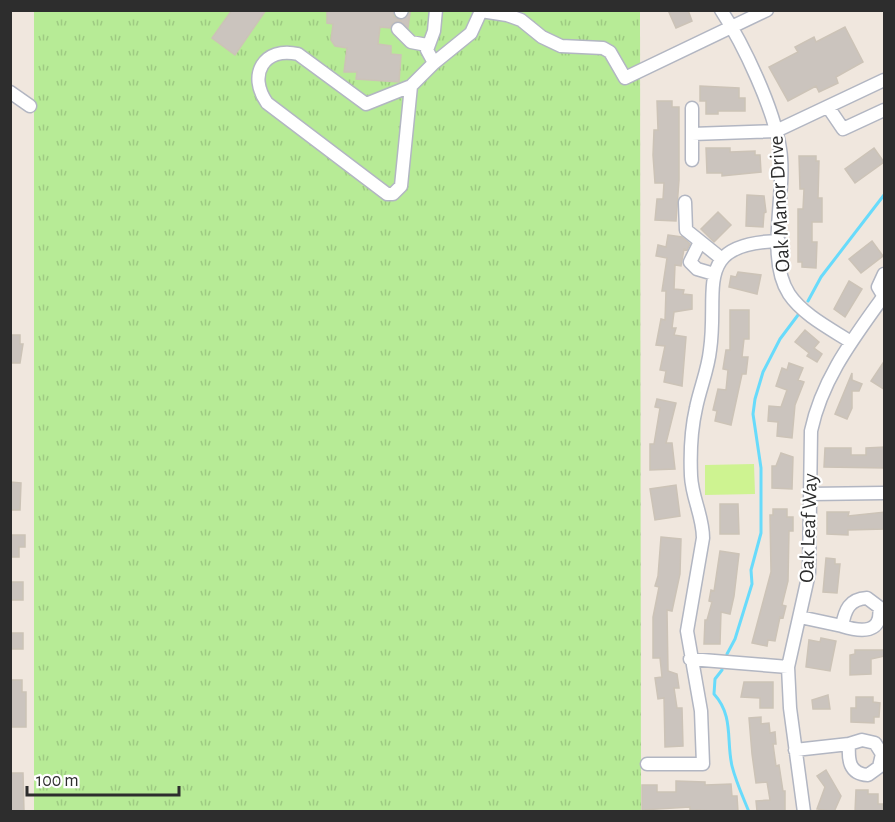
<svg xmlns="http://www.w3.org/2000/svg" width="895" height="822" viewBox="0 0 895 822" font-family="'Alegreya Sans',sans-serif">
<defs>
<pattern id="grass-tufts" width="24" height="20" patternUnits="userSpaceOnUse" patternTransform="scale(1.5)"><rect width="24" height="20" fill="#b7eb96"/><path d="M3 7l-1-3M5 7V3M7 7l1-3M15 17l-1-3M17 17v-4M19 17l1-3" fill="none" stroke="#9eca82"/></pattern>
</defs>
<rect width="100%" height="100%" fill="#f0e7de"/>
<path fill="url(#grass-tufts)" d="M34 11H640L641 811H34Z"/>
<path fill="#cef391" d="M754 464 755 494 705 495V465Z"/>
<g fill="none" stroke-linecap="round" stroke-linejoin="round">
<path stroke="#68dbfb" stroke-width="3" d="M808 301 821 277 884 195
M727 654 735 639 752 584 751 570 761 533V468L753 414 755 399 763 372 780 339 798 315
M722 670 715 679 714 694C734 716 726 740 732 766 736 782 743 797 749 812"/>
</g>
<path fill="#cbc4be" stroke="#ccc3b7" stroke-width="1.5" d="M232 10H266L235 55 212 38Z
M327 10 393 11 394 17 401 20 410 13 408 28 400 21 393 23 390 28 380 27 378 44 391 46V54L401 55 399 82 356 79 357 72H344L347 48 335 46 331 40 333 24 327 23Z
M668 10H688L692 21 676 28Z
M845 27 863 62 836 77 838 83 819 92 816 86 788 101 769 67 798 52 795 47 814 37 816 42Z
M700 86 739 88V98H745V111H718V114H706V101H700Z
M657 101H672V107H679V180L676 221 655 220 657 199H663L664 183H655L653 155 654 130H658Z
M706 148H730V152L755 151V155H760L761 172 722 176V173H707Z
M874 148 884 162 855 183 845 169Z
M799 156H816V161H819L818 198H822V222H812V242H817L816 268 802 267V262H798V209H803L804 189H800Z
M747 195 764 196 766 212 764 213 763 227 746 226Z
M718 212 731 225 714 242 701 229Z
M668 235 682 237 690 244 687 250 684 249 681 266 675 265 674 289 684 290 683 294 692 295V309L674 312 672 328H676L674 335 686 337 682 386 664 382 666 371 660 370 665 346 656 345 661 319 665 320 666 291H662L667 258 656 256 658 245 666 247Z
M872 241 883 256 861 273 849 259Z
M738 272 761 275 757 294 729 287 731 276 736 277Z
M849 281 862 289 845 317 834 309Z
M730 310H749V339H744L742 357H748L746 374H742L731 425 715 421 717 411 713 410 718 389 726 390 728 370 723 369 726 350H730Z
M805 330 819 342 814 348 822 354 817 362 807 356 809 353 795 342Z
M10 335H20V344H23L20 363H10Z
M885 360V390L871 381Z
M789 363 803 368 798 380 804 382 795 405 792 438 777 436 778 422 768 421 769 406 781 407 787 390 776 386 782 368 787 370Z
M852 373V380L862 384 859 391H852V408L847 419 835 414Z
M657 399 676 403 666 443H672L675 469 650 470V444H654L660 408 655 407Z
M885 447V468L824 467 825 448H851V455H866V448Z
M781 453 793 457 792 489 772 488V466H776Z
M10 482 21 483 20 510H10Z
M676 485 680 516 655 520 650 489Z
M720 504H738L739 534H720Z
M773 509H787V517H793V531H789L788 581 782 605 786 606 783 618 780 617 775 641 768 640 767 646 752 643 771 572 770 515H773Z
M827 512H849L848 516 885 512V529L848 530V535L827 534Z
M10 535H25V547H19V557H10Z
M661 537 681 539 680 574 672 611 667 610 668 671 677 674 679 688H674L677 708H682L683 746 665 747 664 698 658 699 655 678 662 677 660 658H653V617L659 587 655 586 658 576Z
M720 551 739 554 734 596 730 614 721 612 720 644H704L705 620H707L712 602 709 601 711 590 714 591Z
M826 558 835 559V564H840L837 593 823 592Z
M10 582H23V600H10Z
M10 633H23V649H10Z
M821 638 836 641 830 671 806 667 809 640 820 642Z
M855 650H885V656L871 659V674L850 675V655L855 654Z
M10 680H22V692H26V727H12Z
M744 682H773V708H760V698L741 697Z
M828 695 830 709H813L812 700Z
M856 697H873V702L880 703 879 717H874V723L851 722V708H856Z
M761 717V724L769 723 770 733 775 732 776 744H773L776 766 779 765 783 791H785V812L757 811 756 801 770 800 767 782 756 783 752 754 749 718Z
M826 770 841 796 834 812 817 809 825 787 817 776Z
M10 773H23L24 812H10Z
M676 781 705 782V785L731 784 732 796H737L738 812 690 810V807L642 810V785H657V792H676Z
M856 790H868V794H878V804H883V812H855Z"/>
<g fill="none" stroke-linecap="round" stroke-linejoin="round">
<defs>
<path id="minor" d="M721 10C744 45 774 109 780 149 787 192 765 257 789 294 803 315 831 329 851 342
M401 12 402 10
M398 29 411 42 427 45
M434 63 427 50 434 31 436 10
M411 86 401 186 393 194H387L267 103C247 75 264 46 298 54L366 104 411 86 434 63 471 33 481 11 507 15 521 20 542 37 561 46 603 48 610 52 625 78 767 10
M10 92 30 106
M828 107 843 129 884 110
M692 108V160
M692 134 776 131 884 80
M685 202 686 230 722 259
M700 242 690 262 697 269 714 274
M884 274 878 287 884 297
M810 494 884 493
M800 617 842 626C845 610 849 599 867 598L879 607C883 634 861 632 842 626
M690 659 788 667
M795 750 849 744C848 760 849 774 868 775L879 767 882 754 875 743 862 740 849 744
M647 764H703L701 711 687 631 703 538C703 516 692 498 691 476 690 453 691 430 696 408 700 388 708 370 710 350 719 290 691 243 779 241
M804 812 790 708 788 667 809 573 811 431C822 379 853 339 883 297"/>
</defs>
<use href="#minor" stroke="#b2b6c2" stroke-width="15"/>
<use href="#minor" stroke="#fff" stroke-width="12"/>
</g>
<g text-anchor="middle" stroke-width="4.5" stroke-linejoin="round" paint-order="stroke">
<g font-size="21" fill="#2d2d2d" stroke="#fff">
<text transform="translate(779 204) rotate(-93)" y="7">Oak Manor Drive</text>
<text transform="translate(808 528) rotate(-88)" y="7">Oak Leaf Way</text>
</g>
</g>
<rect width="895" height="822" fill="none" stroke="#2d2d2d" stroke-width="24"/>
<path d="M27 786v9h152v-9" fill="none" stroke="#2d2d2d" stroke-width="3"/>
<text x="36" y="786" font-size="18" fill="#2d2d2d" stroke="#ffffff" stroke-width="4.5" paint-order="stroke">100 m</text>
</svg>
